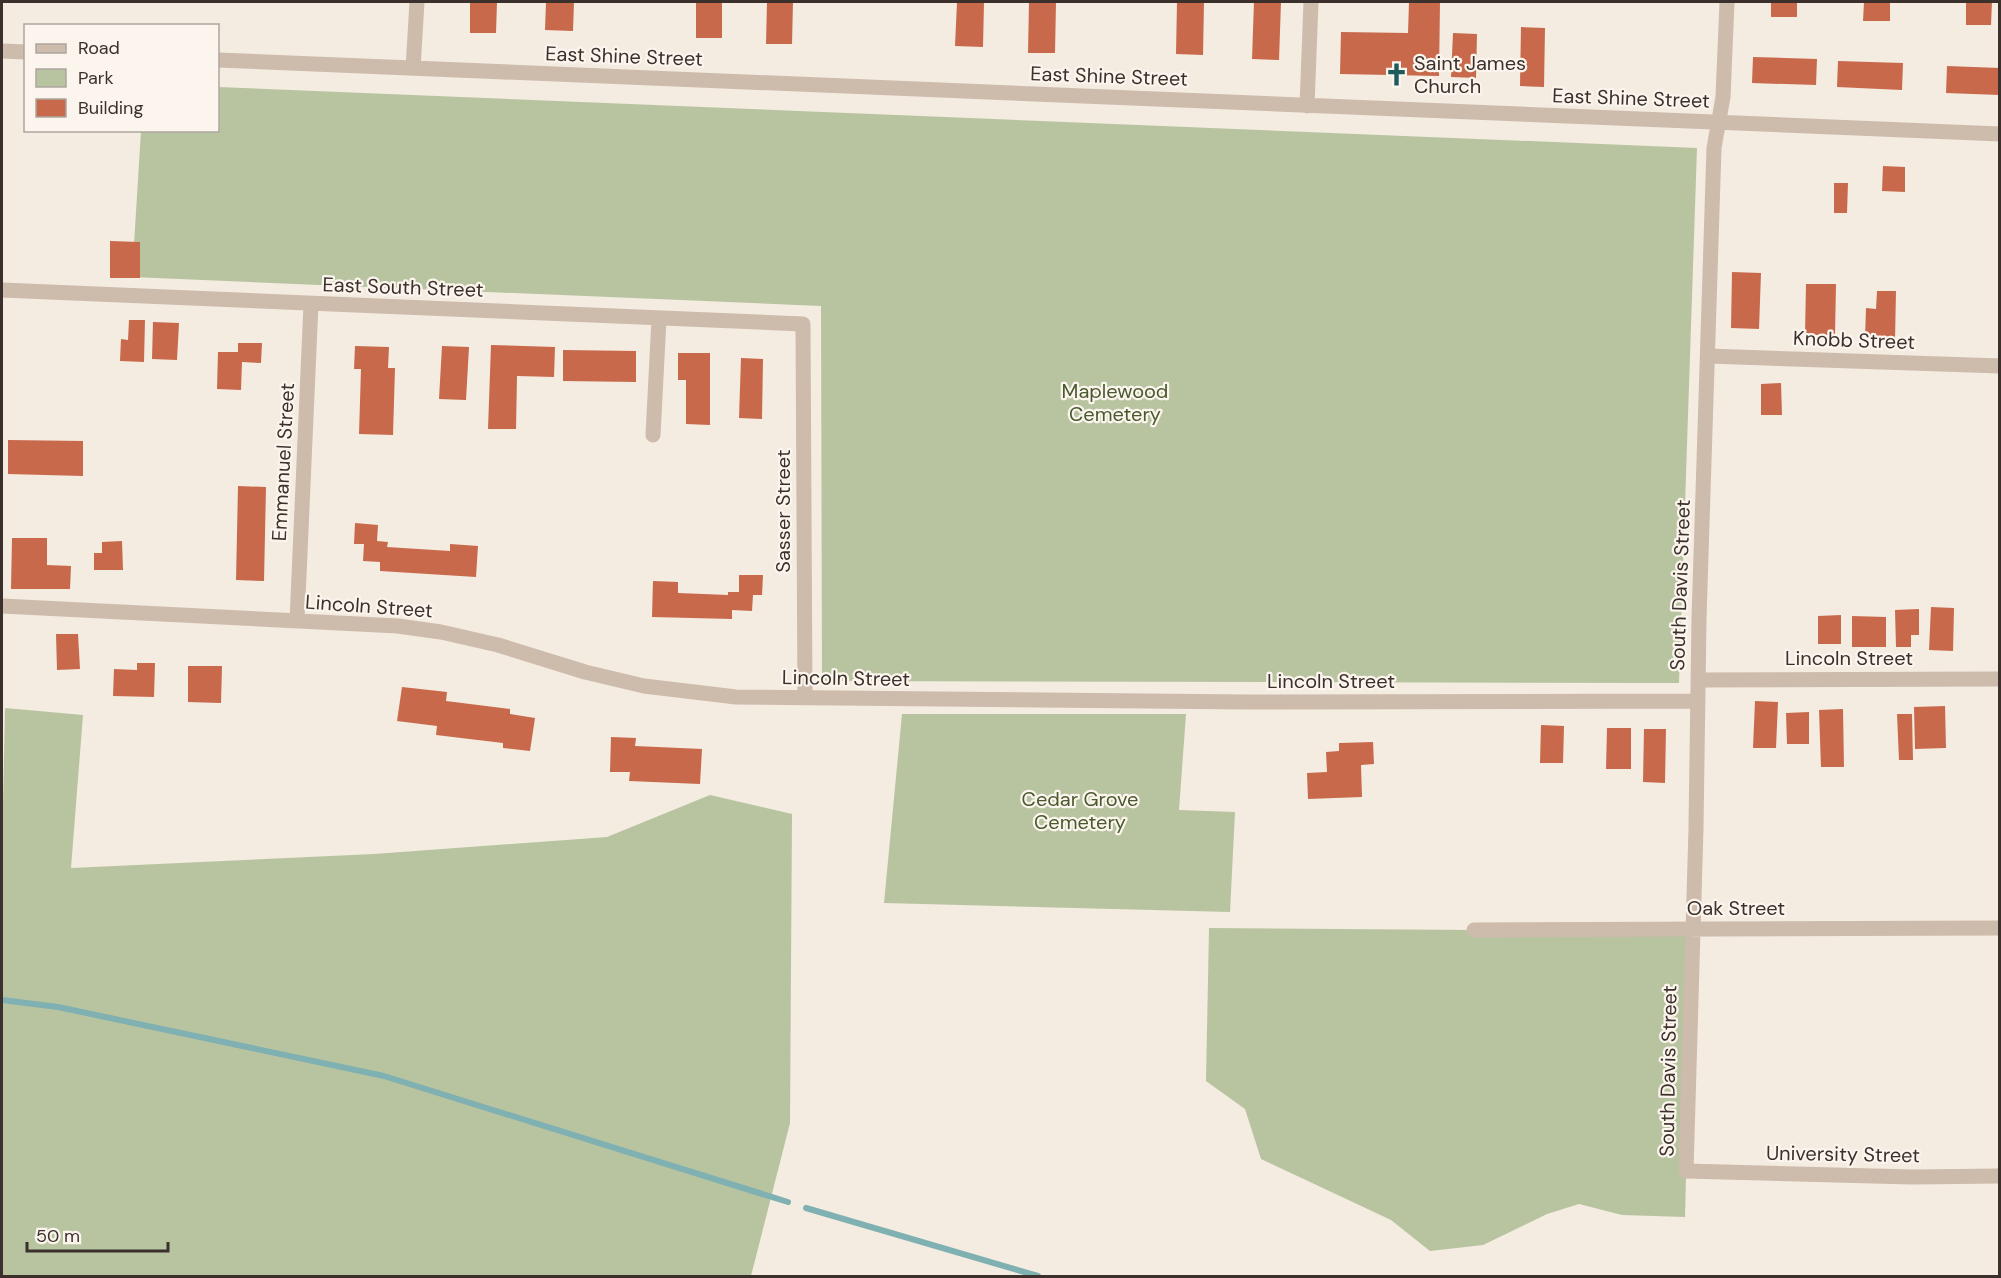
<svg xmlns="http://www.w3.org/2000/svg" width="2001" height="1278" viewBox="0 0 2001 1278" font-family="'DM Sans',sans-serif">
<rect width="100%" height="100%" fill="#f4ebe1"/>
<path fill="#b8c4a0" d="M218 87 1697 148 1679 683 822 681 821 306 132 277 141 131 218 130Z
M5 708 83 715 71 868 374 854 607 837 710 795 792 814 790 1123 751 1276H2V851Z
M902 714H1186L1179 810 1235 812 1230 912 884 903Z
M1209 928 1474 930H1692L1685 1217 1622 1215 1579 1204 1547 1214 1483 1245 1430 1251 1391 1220 1261 1159 1245 1109 1206 1081Z"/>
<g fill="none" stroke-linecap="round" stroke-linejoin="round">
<path stroke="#7fb0b2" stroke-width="6" d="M2 1000 58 1007 384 1076 788 1202
M806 1208 1038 1276"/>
</g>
<path fill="#c8694b" d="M470 2H497L496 33H470Z
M546 2H574L573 31 545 30Z
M696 2H722V38H696Z
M767 2H793L792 44H766Z
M957 2H984L983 47 955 46Z
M1029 2H1056L1055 53H1028Z
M1177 2H1204L1203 55 1176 54Z
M1254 2H1281L1279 60 1252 59Z
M1409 2H1440L1439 76 1340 74 1341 32 1408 33Z
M1771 2H1797V17H1771Z
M1864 2H1890V21H1863Z
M1966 2H1992L1991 25H1966Z
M1521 27 1545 28 1544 87 1520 86Z
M1453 33 1477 34 1476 78 1451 77Z
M1753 57 1817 59 1816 85 1752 83Z
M1838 61 1903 63 1902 90 1837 87Z
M1947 66 2000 68V95L1946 93Z
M1883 166 1905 167V192L1882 191Z
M1834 183H1848L1847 213H1834Z
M110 241 140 242V278H110Z
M1732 272 1761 273 1759 329 1731 328Z
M1806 284H1836L1835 335H1805Z
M1877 291H1896L1895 340 1865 339 1866 308 1876 309Z
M129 320H145L144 362 120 361 121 339 128 340Z
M153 322 179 323 177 360 152 359Z
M238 343H262L261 363 242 362 241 390 217 389 218 352H238Z
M491 345 555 347 554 377 517 376 516 429H488Z
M355 346 389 347 388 368H395L393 435 359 434 361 369H354Z
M442 346 469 347 466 400 439 399Z
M563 350 636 351V382L563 381Z
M678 353H710V425L686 424V380H678Z
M741 358 763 359 762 419 739 418Z
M1781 383 1782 415H1761V384Z
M8 440 83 441V476L8 474Z
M238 486 266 487 264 581 236 580Z
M355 523 378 525 377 541 388 542 387 547 450 551V544L478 546 476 577 380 571V562L363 561 364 544H354Z
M12 538H47V565L71 566 70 589H11Z
M122 541 123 570H94V553H102V542Z
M739 575H763L762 595H753L752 611 732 610V619L652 617 653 581 678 582V593L728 595V592H739Z
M1931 607 1954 608 1953 651 1929 650Z
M1919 609V635H1911V647H1896L1895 610Z
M1841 615V644H1818V616Z
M1852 616 1886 617V647H1852Z
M56 634H78L80 669 57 670Z
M137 663H155L154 697 113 696 114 669 137 670Z
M188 666H222L221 703 188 702Z
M402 687 447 692 446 701 510 709V714L535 718 530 751 503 748V743L436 735 437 726 397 721Z
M1755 701 1778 702 1776 748H1753Z
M1945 706 1946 748 1915 749 1914 707Z
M1843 709 1844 767H1821L1819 710Z
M1809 712V744H1787L1786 713Z
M1897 714H1912L1913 760H1899Z
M1541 725 1564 726 1563 763H1540Z
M1607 728H1631V769H1606Z
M1644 729H1666L1665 783 1643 782Z
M611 737 636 738 635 746 702 749 700 784 629 781 630 772H610Z
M1373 742 1374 764 1361 765 1362 797 1308 799 1307 773 1327 772 1326 752 1339 751V743Z"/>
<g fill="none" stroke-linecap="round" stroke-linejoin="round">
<path stroke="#cdbbac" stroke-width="15" d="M1727 2 1723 97 1714 148 1699 618 1696 828 1686 1171 1912 1177 2000 1176
M2 51 26 52
M218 60 2000 134
M413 68 417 2
M1307 106 1311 2
M2 290 803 324 805 698
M1708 356 2000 366
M653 435 659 319
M2 606 398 626 441 632 498 645 585 672 644 686 736 697 1248 702 1698 701
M297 621 311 304
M1698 680 2000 679
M1474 930 2000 928"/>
</g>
<defs>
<symbol id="church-bare" viewBox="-9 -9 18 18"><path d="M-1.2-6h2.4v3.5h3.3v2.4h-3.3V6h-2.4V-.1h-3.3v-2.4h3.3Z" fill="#1f5a5e" stroke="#fbf5ee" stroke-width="2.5" paint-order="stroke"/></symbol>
</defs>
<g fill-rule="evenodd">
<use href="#church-bare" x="1380" y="58" width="33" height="33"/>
</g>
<g text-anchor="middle" stroke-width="4.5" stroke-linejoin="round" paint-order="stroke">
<g font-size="20" fill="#3b302b" stroke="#fbf5ee">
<text transform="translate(624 56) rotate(2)" y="7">East Shine Street</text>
<text transform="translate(1109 76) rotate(2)" y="7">East Shine Street</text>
<text transform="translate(1631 98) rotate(2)" y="7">East Shine Street</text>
<text transform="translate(403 287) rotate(2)" y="7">East South Street</text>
<text transform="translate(1854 340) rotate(2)" y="7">Knobb Street</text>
<text transform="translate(283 462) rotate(-87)" y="7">Emmanuel Street</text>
<text transform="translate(783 511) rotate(-90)" y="7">Sasser Street</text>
<text transform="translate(1680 585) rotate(-88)" y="7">South Davis Street</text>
<text transform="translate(369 606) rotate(4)" y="7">Lincoln Street</text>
<text x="1849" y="665">Lincoln Street</text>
<text transform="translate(846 678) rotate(1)" y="7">Lincoln Street</text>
<text x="1331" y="688">Lincoln Street</text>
<text x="1736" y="915">Oak Street</text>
<text transform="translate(1668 1071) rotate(-89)" y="7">South Davis Street</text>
<text transform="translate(1843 1154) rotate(1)" y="7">University Street</text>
</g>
<g font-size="20" fill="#3b302b" stroke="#fbf5ee" text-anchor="start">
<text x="1414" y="70">Saint James<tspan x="1414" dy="23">Church</tspan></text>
</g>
<g font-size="20" fill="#4a5a2e" stroke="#fbf5ee">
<text x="1115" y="398">Maplewood<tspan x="1115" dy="23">Cemetery</tspan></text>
<text x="1080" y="806">Cedar Grove<tspan x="1080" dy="23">Cemetery</tspan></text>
</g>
</g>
<rect width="2001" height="1278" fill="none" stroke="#3b302b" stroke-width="6"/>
<rect x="24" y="24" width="195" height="108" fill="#fbf5ee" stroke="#aea6a0" stroke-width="1.5"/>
<rect x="36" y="44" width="30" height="9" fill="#cdbbac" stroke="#aea6a0" stroke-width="1.5"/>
<text x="78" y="54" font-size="18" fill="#3b302b">Road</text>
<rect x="36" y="69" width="30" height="18" fill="#b8c4a0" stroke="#aea6a0" stroke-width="1.5"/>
<text x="78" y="84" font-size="18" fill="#3b302b">Park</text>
<rect x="36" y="99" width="30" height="18" fill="#c8694b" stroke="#aea6a0" stroke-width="1.5"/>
<text x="78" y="114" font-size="18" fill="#3b302b">Building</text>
<path d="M27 1242v9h141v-9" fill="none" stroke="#3b302b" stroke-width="3"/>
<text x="36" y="1242" font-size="18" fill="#3b302b" stroke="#fbf5ee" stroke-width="4.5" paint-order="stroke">50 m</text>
</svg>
